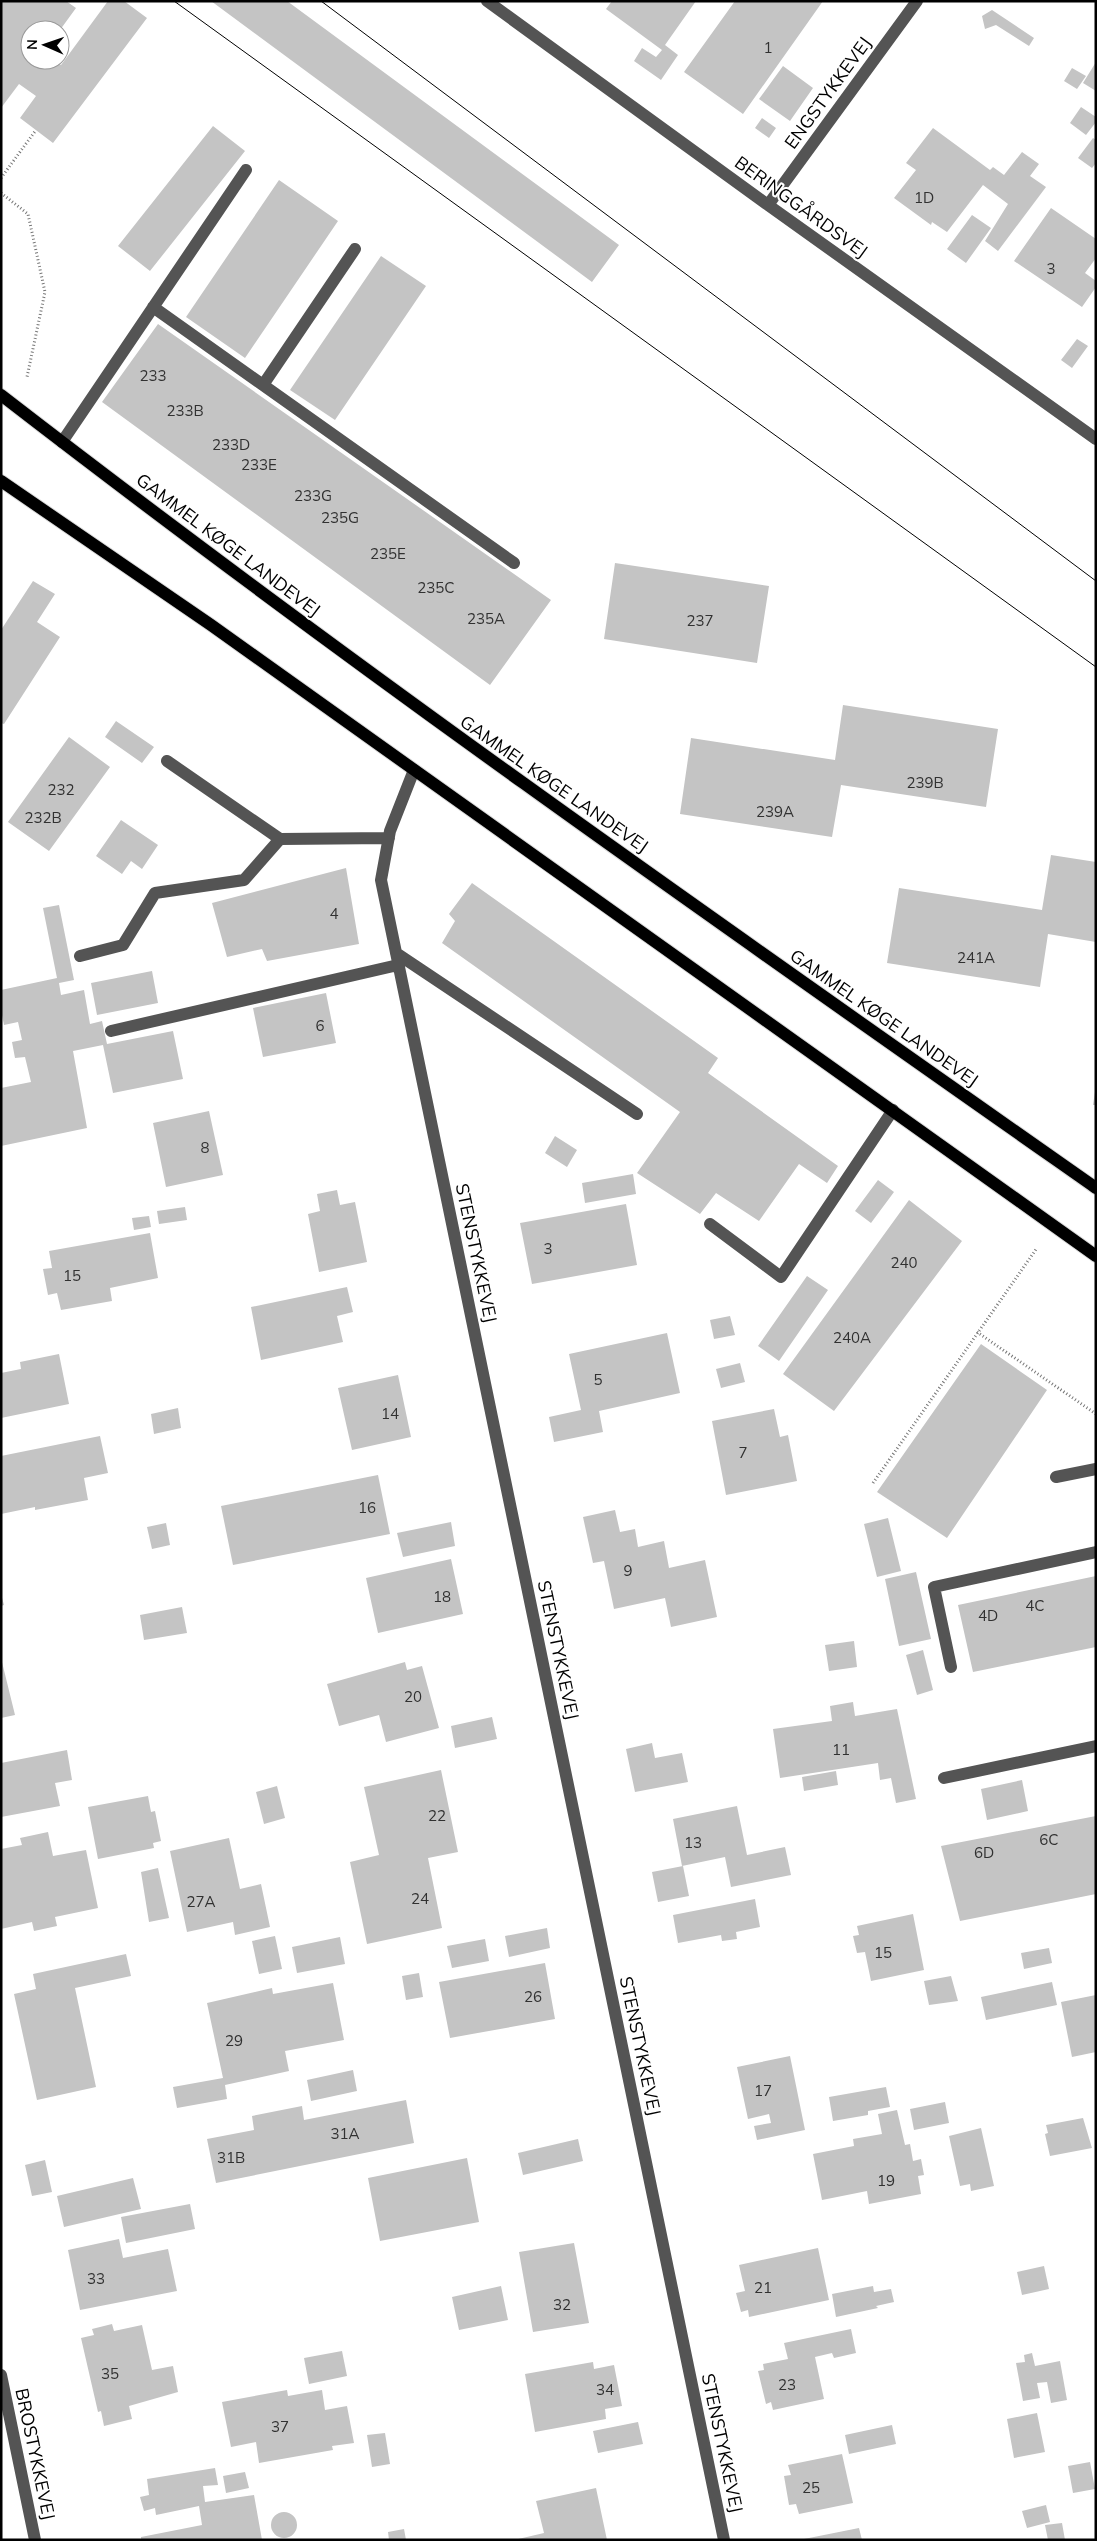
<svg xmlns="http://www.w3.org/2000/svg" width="1097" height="2541" viewBox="0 0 1097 2541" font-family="Mulish,sans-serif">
<rect width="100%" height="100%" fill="#fff"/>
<path fill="#c4c4c4" d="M1 1H66L76 8 60 30H30V60H54L61 65 108 1H124L147 18 53 143 20 118 36 96 19 84 1 108Z
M211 1H287L619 245 592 282Z
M612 1H696L665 45 678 55 661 80 634 61 642 48 656 57 662 50 606 9Z
M735 1H823L743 114 684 72Z
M992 10 1034 38 1029 46 996 25 985 29 982 16Z
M1096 62V91L1083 83Z
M783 66 813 88 790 121 759 99Z
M1072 68 1086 76 1077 89 1064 81Z
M1081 107 1096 117V122L1086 135 1070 123Z
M762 118 776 128 769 138 755 128Z
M213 126 245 151 150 271 118 246Z
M933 128 990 170 993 167 1004 175 1022 152 1039 164 1030 176 1046 187 998 251 985 241 1008 204 983 185 947 232 932 222 931 225 894 198 916 170 906 163Z
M1093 138 1096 140V163L1092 168 1078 158Z
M279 180 338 221 245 358 186 317Z
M1051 208 1096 239V258L1085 273 1096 281V287L1082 307 1014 261Z
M972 215 991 228 966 263 947 249Z
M381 256 426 286 335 420 290 390Z
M158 324 551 600 490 685 102 402Z
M1077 339 1088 346 1072 368 1061 360Z
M615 563 769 586 757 663 604 639Z
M33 581 55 594 37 622 60 637 4 724 1 723V630Z
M843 705 998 729 986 807 841 785 832 837 680 814 691 738 835 760Z
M116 721 154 747 142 763 105 737Z
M69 737 110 767 49 851 8 822Z
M121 820 158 845 142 869 131 861 122 874 96 856Z
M1051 855 1096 862V942L1048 934 1040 987 887 963 899 888 1042 910Z
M346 868 359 944 267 961 262 949 227 957 212 903Z
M472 883 718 1058 708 1073 838 1166 827 1183 799 1164 759 1221 716 1193 700 1214 637 1173 680 1112 442 943 455 921 449 914Z
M59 905 74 980 59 983 61 995 84 990 90 1024 102 1021 107 1044 173 1031 183 1079 113 1093 103 1045 73 1051 87 1128 1 1146V1088L31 1082 25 1057 15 1058 12 1042 22 1040 18 1022 4 1025 1 1010V990L57 978 43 908Z
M152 971 158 1003 97 1015 91 983Z
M326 993 336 1043 263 1057 253 1008Z
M1095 1092H1096V1105H1093Z
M209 1111 223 1175 166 1187 153 1123Z
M555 1136 577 1150 567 1167 545 1153Z
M633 1174 636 1194 585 1203 582 1183Z
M878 1180 894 1192 871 1223 855 1211Z
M337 1190 340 1205 355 1202 367 1262 319 1272 308 1214 320 1211 317 1194Z
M909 1200 962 1241 834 1411 783 1374Z
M626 1204 637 1265 532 1284 520 1223Z
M185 1207 187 1220 159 1224 157 1211Z
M149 1216 151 1227 134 1230 132 1218Z
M150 1233 158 1278 110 1288 112 1301 61 1310 57 1293 48 1295 43 1269 52 1268 49 1251Z
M807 1276 828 1290 779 1361 758 1346Z
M347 1287 353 1312 337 1316 343 1342 261 1360 251 1307Z
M730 1316 735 1335 714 1339 710 1320Z
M667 1333 680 1393 599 1411 603 1432 554 1442 549 1417 581 1410 569 1354Z
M981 1344 1047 1390 947 1538 877 1492Z
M59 1354 69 1404 1 1418V1373L21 1369 20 1362Z
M740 1363 745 1382 721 1388 716 1369Z
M398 1375 411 1437 352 1450 338 1388Z
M178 1408 181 1428 154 1434 151 1414Z
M774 1409 780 1437 788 1435 797 1481 726 1495 712 1421Z
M100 1436 108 1473 84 1478 88 1500 35 1510V1507L1 1514V1456Z
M378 1475 390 1534 233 1565 221 1506Z
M615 1510 620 1532 635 1529 638 1547 664 1541 669 1568 705 1560 717 1617 671 1627 665 1598 614 1609 604 1561 593 1563 583 1517Z
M888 1518 901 1571 877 1577 864 1524Z
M451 1522 455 1546 403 1557 397 1533Z
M166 1523 170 1545 152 1549 147 1527Z
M451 1559 463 1614 378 1633 366 1578Z
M916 1572 931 1639 899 1646 885 1579Z
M1096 1576V1647L973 1672 958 1605Z
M1 1594 4 1605 1 1606Z
M182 1607 187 1633 144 1640 140 1615Z
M854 1641 857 1667 829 1671 825 1645Z
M923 1650 933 1690 917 1695 906 1655Z
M1 1658 15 1715 1 1718Z
M405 1662 407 1670 422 1666 439 1728 386 1742 379 1715 339 1726 327 1684Z
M853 1702 855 1716 897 1709 916 1799 896 1803 891 1778 880 1780 878 1763 780 1778 773 1729 832 1721 830 1706Z
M492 1717 497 1739 455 1748 451 1726Z
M652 1743 655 1758 682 1753 688 1782 635 1792 626 1749Z
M67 1750 72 1780 55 1783 60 1806 1 1817V1763Z
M441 1770 458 1852 428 1858 442 1928 367 1944 350 1862 379 1855 364 1787Z
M836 1771 838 1785 804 1791 802 1777Z
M1022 1780 1028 1811 987 1820 981 1789Z
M277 1786 285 1818 264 1824 256 1792Z
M148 1796 151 1812 155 1811 161 1841 153 1843 154 1848 98 1859 88 1807Z
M737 1806 747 1855 785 1847 791 1875 731 1887 725 1857 682 1866 673 1819Z
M1096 1816V1894L960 1921 941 1846Z
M48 1832 53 1856 86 1850 98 1908 55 1917 57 1926 34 1931 32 1922 1 1929V1849L22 1845 20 1838Z
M229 1838 240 1889 261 1884 270 1927 235 1935 233 1922 187 1932 170 1851Z
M683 1866 689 1896 658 1902 652 1872Z
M158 1868 169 1918 149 1922 141 1872Z
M755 1899 760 1927 736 1932 737 1939 722 1941 721 1935 678 1943 673 1915Z
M913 1914 924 1970 871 1981 865 1952 857 1953 853 1936 859 1935 857 1926Z
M547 1928 550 1948 509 1957 505 1936Z
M275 1936 282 1969 259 1974 252 1941Z
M340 1937 345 1964 297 1973 292 1947Z
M485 1939 489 1961 452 1968 447 1946Z
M1049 1948 1052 1963 1024 1969 1021 1953Z
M126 1954 131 1976 75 1988 96 2087 37 2100 14 1994 36 1989 33 1974Z
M545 1963 555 2019 450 2038 439 1982Z
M419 1973 423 1997 406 2000 402 1976Z
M951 1976 958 2001 929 2005 924 1981Z
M1052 1982 1057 2005 986 2020 981 1997Z
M333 1983 344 2040 285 2051 289 2071 225 2085 227 2099 177 2108 173 2087 223 2078 207 2003 272 1988 273 1994Z
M1096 1995V2052L1072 2057 1061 2002Z
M790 2056 805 2130 757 2140 754 2126 771 2123 769 2114 748 2119 737 2067Z
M353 2070 357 2091 311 2101 307 2080Z
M886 2087 890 2107 868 2111V2115L833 2121 829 2097Z
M406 2100 414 2143 216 2183 207 2139 254 2130 252 2116 302 2106 304 2120Z
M945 2102 949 2123 914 2130 910 2109Z
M897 2110 905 2145 910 2144 913 2161 921 2159 924 2175 918 2176 921 2194 869 2204 867 2191 822 2200 813 2154 854 2146 853 2139 882 2134 878 2114Z
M1083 2118 1092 2148 1050 2156 1045 2134 1048 2133 1046 2125Z
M981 2128 994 2186 971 2191 970 2184 960 2186 949 2136Z
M578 2139 583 2161 523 2175 518 2153Z
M467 2158 479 2222 380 2241 368 2178Z
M45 2160 52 2192 32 2196 25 2165Z
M133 2178 141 2209 64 2227 57 2196Z
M190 2204 195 2229 126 2243 121 2217Z
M119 2239 123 2258 168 2249 177 2291 80 2310 68 2250Z
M574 2243 589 2323 533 2332 519 2252Z
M818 2248 829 2300 749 2317 748 2310 741 2312 736 2293 745 2291 739 2265Z
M1044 2266 1049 2289 1022 2295 1017 2272Z
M501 2286 508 2320 459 2330 452 2297Z
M873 2286 874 2292 891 2289 894 2302 876 2306 878 2308 836 2317 832 2294Z
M112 2324 114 2331 142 2325 152 2370 173 2366 178 2392 129 2406 132 2419 104 2426 101 2411 98 2412 81 2338 94 2335 92 2329Z
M851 2329 856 2353 834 2358 832 2353 815 2357 824 2399 773 2410 771 2402 766 2404 758 2371 764 2370 763 2364 788 2359 784 2343Z
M342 2351 347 2376 309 2384 304 2358Z
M1032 2353 1035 2366 1060 2361 1067 2400 1051 2403 1047 2382 1037 2383 1040 2398 1023 2401 1016 2363 1025 2362 1024 2355Z
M593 2362 594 2369 614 2365 622 2406 605 2409 606 2419 535 2432 525 2374Z
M287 2390 288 2396 322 2390 325 2410 347 2406 354 2443 332 2446 333 2450 259 2463 256 2442 231 2447 222 2402Z
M1037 2413 1045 2452 1014 2458 1007 2419Z
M638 2422 643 2444 598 2453 593 2431Z
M892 2425 896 2444 849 2454 845 2435Z
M385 2433 390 2464 372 2467 367 2435Z
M842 2454 853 2503 799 2514 796 2504 789 2505 784 2476 791 2475 788 2465Z
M1090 2462 1095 2489 1073 2493 1068 2466Z
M215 2468 218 2485 203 2486 205 2502 254 2495 262 2540H141V2537L202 2525 199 2506 156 2515 155 2508 144 2511 140 2497 149 2495 147 2479Z
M245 2472 249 2488 226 2493 223 2476Z
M596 2488 607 2540H514L544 2533 536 2501Z
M1046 2505 1050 2522 1027 2528 1022 2511Z
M271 2525a13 13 0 1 1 26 0a13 13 0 1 1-26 0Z
M1062 2523 1065 2540H1048L1045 2525Z
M859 2528 862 2540H804V2539Z
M404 2529 406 2540H389L388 2532Z"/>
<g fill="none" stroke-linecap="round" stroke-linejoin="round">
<defs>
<path id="major" d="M1 395C358 671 727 929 1096 1188
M1 481 211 625 1096 1256"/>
</defs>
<use href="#major" stroke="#dbdbdb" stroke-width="14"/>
<path stroke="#767676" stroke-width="3" stroke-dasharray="1 2.5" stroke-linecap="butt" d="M1 178 36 130
M1 193 28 214 45 292 27 377
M977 1332 1096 1414
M873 1483 1037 1248"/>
<path stroke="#545454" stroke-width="12" d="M487 1 768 205 1096 439
M768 205 917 1
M153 307 514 563
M263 385 355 249
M62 442 246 170
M167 761 280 839
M414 770 390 831 381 880 724 2540
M396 953 637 1114
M80 956 123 945 155 893 244 880 280 839 389 838
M111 1031 398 965
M710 1224 781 1277 893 1110
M1056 1477 1096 1469
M951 1667 934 1587 1096 1552
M944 1778 1096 1746
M1 2375 35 2540"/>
<use href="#major" stroke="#000" stroke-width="12"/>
<path stroke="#000" stroke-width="1" d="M174 1 1096 667
M321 1 1096 581"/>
</g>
<g text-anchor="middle" stroke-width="4" stroke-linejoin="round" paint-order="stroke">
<g font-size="15" fill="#313131">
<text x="768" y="53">1</text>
<text x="924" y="203">1D</text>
<text x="1051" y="274">3</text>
<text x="153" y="381">233</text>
<text x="185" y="416">233B</text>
<text x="231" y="450">233D</text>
<text x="259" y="470">233E</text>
<text x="313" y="501">233G</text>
<text x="340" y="523">235G</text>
<text x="388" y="559">235E</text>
<text x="436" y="593">235C</text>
<text x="486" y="624">235A</text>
<text x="700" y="626">237</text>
<text x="925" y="788">239B</text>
<text x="61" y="795">232</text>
<text x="775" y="817">239A</text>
<text x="43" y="823">232B</text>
<text x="334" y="919">4</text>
<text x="976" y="963">241A</text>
<text x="320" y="1031">6</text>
<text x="205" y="1153">8</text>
<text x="548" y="1254">3</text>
<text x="904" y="1268">240</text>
<text x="72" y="1281">15</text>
<text x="852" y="1343">240A</text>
<text x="598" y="1385">5</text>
<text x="390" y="1419">14</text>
<text x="743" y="1458">7</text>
<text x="367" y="1513">16</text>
<text x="628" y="1576">9</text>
<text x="442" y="1602">18</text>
<text x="1035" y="1611">4C</text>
<text x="988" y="1621">4D</text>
<text x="413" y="1702">20</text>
<text x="841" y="1755">11</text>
<text x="437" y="1821">22</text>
<text x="1049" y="1845">6C</text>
<text x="693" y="1848">13</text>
<text x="984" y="1858">6D</text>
<text x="420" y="1904">24</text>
<text x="201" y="1907">27A</text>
<text x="883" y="1958">15</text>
<text x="533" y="2002">26</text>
<text x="234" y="2046">29</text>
<text x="763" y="2096">17</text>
<text x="345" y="2139">31A</text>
<text x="231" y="2163">31B</text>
<text x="886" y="2186">19</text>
<text x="96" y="2284">33</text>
<text x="763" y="2293">21</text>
<text x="562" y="2310">32</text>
<text x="110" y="2379">35</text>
<text x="787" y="2390">23</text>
<text x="605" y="2395">34</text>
<text x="280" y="2432">37</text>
<text x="811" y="2493">25</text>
</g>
<g font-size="18" fill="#000" stroke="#fff">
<text transform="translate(828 93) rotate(-54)" y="6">ENGSTYKKEVEJ</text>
<text transform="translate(801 207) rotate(36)" y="6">BERINGGÅRDSVEJ</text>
<text transform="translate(228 545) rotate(37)" y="6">GAMMEL KØGE LANDEVEJ</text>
<text transform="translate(554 784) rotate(35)" y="6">GAMMEL KØGE LANDEVEJ</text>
<text transform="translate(884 1018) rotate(35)" y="6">GAMMEL KØGE LANDEVEJ</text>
<text transform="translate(476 1253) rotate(78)" y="6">STENSTYKKEVEJ</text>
<text transform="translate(558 1650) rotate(78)" y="6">STENSTYKKEVEJ</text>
<text transform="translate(640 2046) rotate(78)" y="6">STENSTYKKEVEJ</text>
<text transform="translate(722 2443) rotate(78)" y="6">STENSTYKKEVEJ</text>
<text transform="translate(35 2454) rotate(78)" y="6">BROSTYKKEVEJ</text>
</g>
</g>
<rect width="1097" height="2541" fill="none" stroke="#000000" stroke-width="5"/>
<g transform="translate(45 45) rotate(272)"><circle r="24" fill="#ffffff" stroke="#999999"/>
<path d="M0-4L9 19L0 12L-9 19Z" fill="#000000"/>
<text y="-8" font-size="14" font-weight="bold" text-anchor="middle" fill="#000000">N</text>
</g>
</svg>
